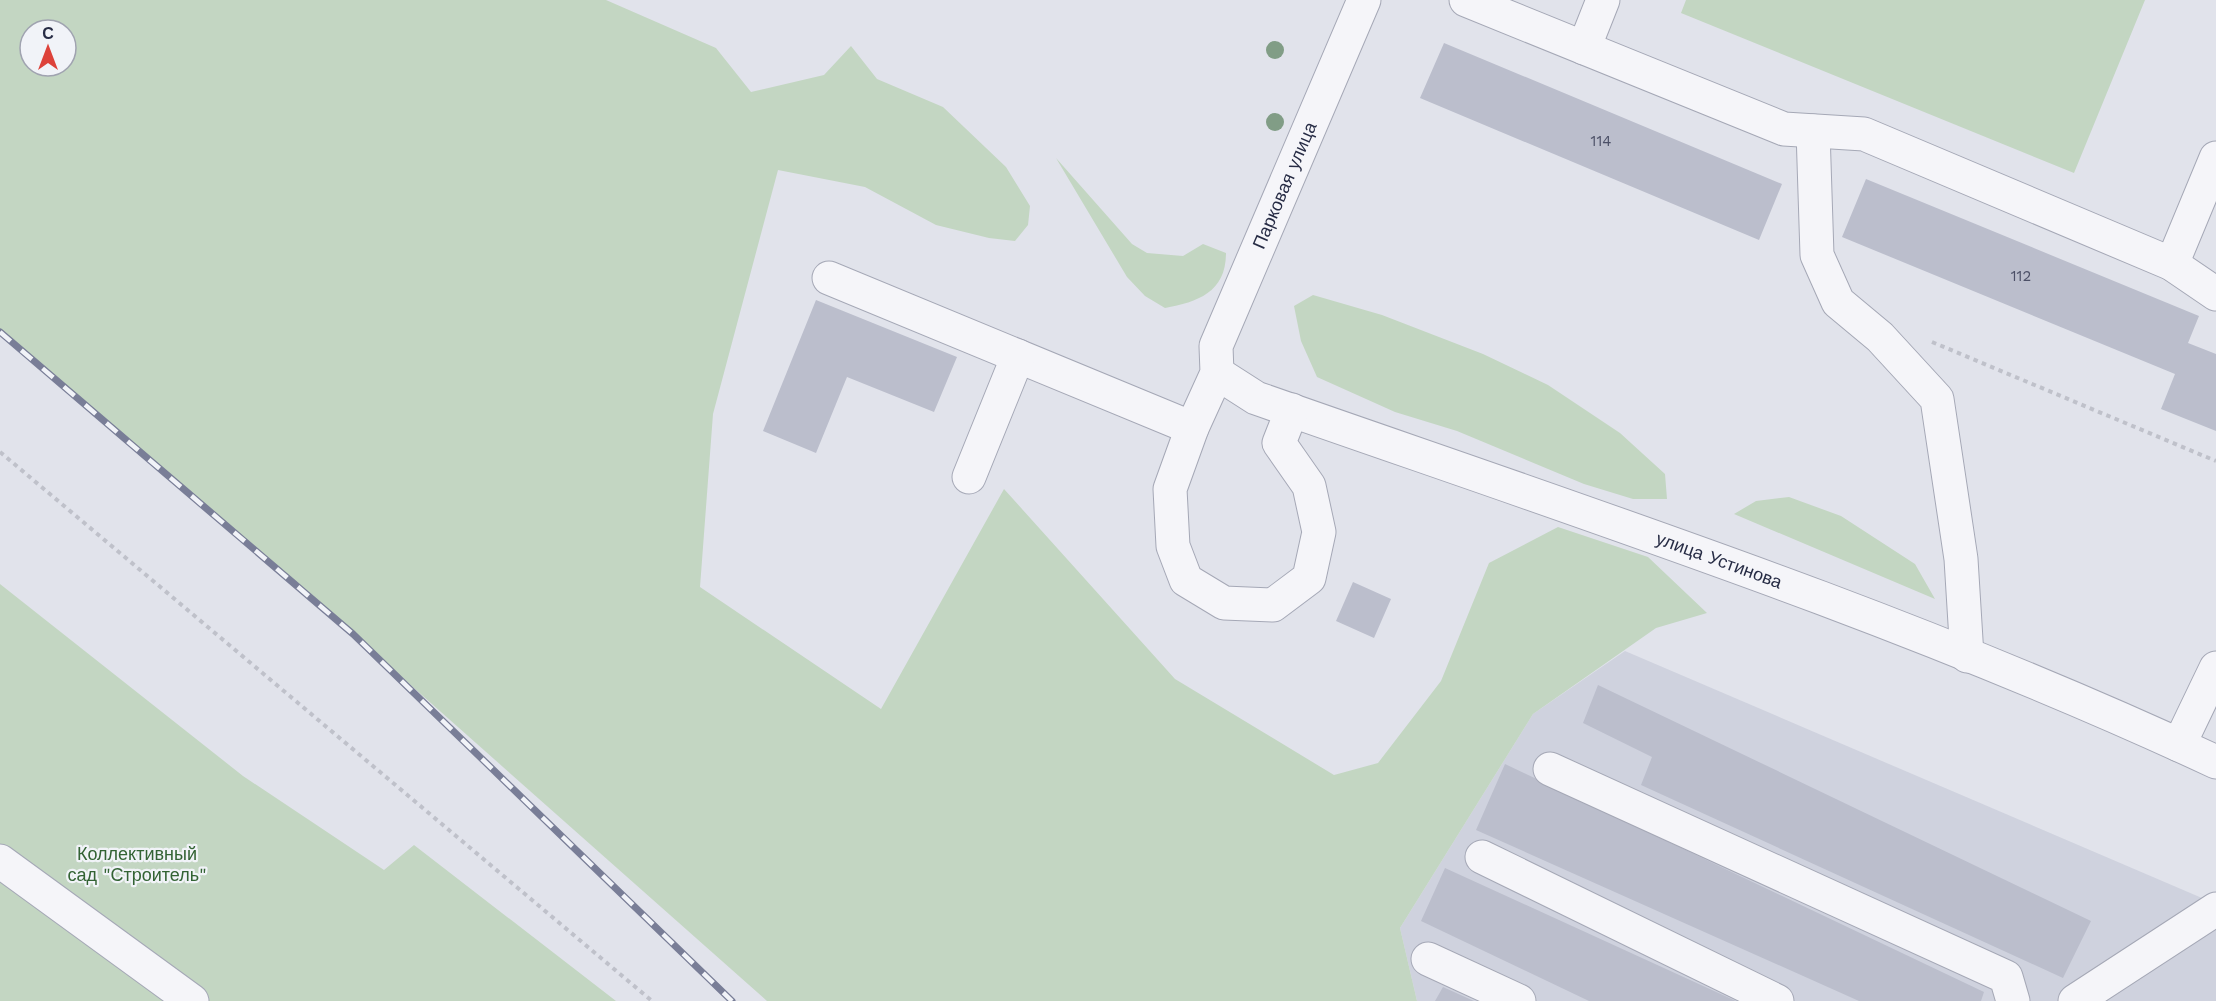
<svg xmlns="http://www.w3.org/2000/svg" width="2216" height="1001" viewBox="0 0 2216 1001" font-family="'Work Sans',sans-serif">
<rect width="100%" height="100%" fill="#e1e3eb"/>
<path fill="#cfd2de" d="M1625 651 2216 904V1001H1417L1400 928 1533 714Z"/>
<path fill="#c3d6c2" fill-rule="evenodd" d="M0 0H606L716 48 751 92 824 75 851 46 877 79 943 107 1006 167 1030 206 1028 225 1015 241 989 238 936 225 865 187 778 170 713 414 700 587 881 709 1004 489 1175 679 1334 775 1378 763 1441 681 1489 563 1558 527 1648 557 1707 613 1656 628 1533 714 1400 928 1417 1001H767L353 634 0 332ZM30 30H66V66H30Z
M1686 0H2145L2074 173 1681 13Z
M1056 158 1132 244 1147 253 1183 256 1203 244 1226 253C1226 292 1198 302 1165 308L1145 296 1127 277Z
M1313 295 1382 315 1483 354 1548 385 1620 433 1665 474 1667 499H1633L1584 484 1457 431 1395 412 1317 377 1301 341 1294 306Z
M1789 497 1841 516 1915 564 1935 599 1734 514 1756 501Z
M0 584 243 776 384 870 414 845 616 1001H0Z"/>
<path fill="#bbbecc" d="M1444 43 1782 184 1759 240 1420 98Z
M1866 179 2199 316 2188 343 2216 354V431L2161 409 2175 374 1842 237Z
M816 300 957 357 934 412 847 377 816 453 763 431Z
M1353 582 1391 599 1374 638 1336 621Z
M1598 685 2091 921 2063 978 1641 785 1652 757 1583 723Z
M1505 764 1984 992 1981 1001H1859L1476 830Z
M1445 868 1736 1001H1589L1421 921Z
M1443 987 1474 1001H1435Z"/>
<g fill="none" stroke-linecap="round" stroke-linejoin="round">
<defs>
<g id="minor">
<path d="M1466 0 1784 129 1864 134 2172 264 2216 294"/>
<path d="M1584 48 1603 0"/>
<path d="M1813 131 1817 255 1838 302 1880 337 1937 399 1961 559 1967 656"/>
<path d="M2172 264 2216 158"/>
<path d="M829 278 1192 428"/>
<path id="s1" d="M1217 373 1256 398C1578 511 1906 617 2216 762"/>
<path id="s2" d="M1292 410 1279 443 1309 486 1319 532 1309 578 1273 605 1224 603 1186 580 1173 546 1170 489 1192 428 1217 373 1216 346 1364 0"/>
<path d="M969 477 1018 356"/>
<path d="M2179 745 2216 668"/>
<path d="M1550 769 2006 977 2013 1001"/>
<path d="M1482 857 1777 1001"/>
<path d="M0 861 192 1001"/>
<path d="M1428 959 1519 1001"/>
<path d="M2075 1001 2216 909"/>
</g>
</defs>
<use href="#minor" stroke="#a5a8b6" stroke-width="35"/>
<path stroke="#bfc1ca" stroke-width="4" stroke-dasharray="4.5 4.5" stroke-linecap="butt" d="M1932 342 2216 461
M0 452 652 1001"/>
<use href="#minor" stroke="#f5f5f9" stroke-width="33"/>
<defs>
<path id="rail" d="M0 332 353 634 732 1001"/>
</defs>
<use href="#rail" stroke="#797e97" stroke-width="7"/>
<use href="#rail" stroke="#f1f3f8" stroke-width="4.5" stroke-dasharray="14" stroke-linecap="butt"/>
</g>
<g fill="#819d86">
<circle cx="1275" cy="50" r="9"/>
<circle cx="1275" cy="122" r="9"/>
</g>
<g text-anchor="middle" stroke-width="4.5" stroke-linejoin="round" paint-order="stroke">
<g font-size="15" fill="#4c5067">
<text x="1601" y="146">114</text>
<text x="2021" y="281">112</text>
</g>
<g font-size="18" fill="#272c45" stroke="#f1f3f8">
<text dy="6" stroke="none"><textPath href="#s2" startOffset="741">Парковая улица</textPath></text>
<text dy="6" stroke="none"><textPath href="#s1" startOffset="537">улица Устинова</textPath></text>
</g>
<g font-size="18" fill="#336334" stroke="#f1f3f8">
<text x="137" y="860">Коллективный<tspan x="137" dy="21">сад "Строитель"</tspan></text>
</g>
</g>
<g transform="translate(48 48)"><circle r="28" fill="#f1f3f8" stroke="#a0a3b0" stroke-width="1.5"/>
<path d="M0-4.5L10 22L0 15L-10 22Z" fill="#dd423a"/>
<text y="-9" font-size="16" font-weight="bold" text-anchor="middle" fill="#272c45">С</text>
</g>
</svg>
